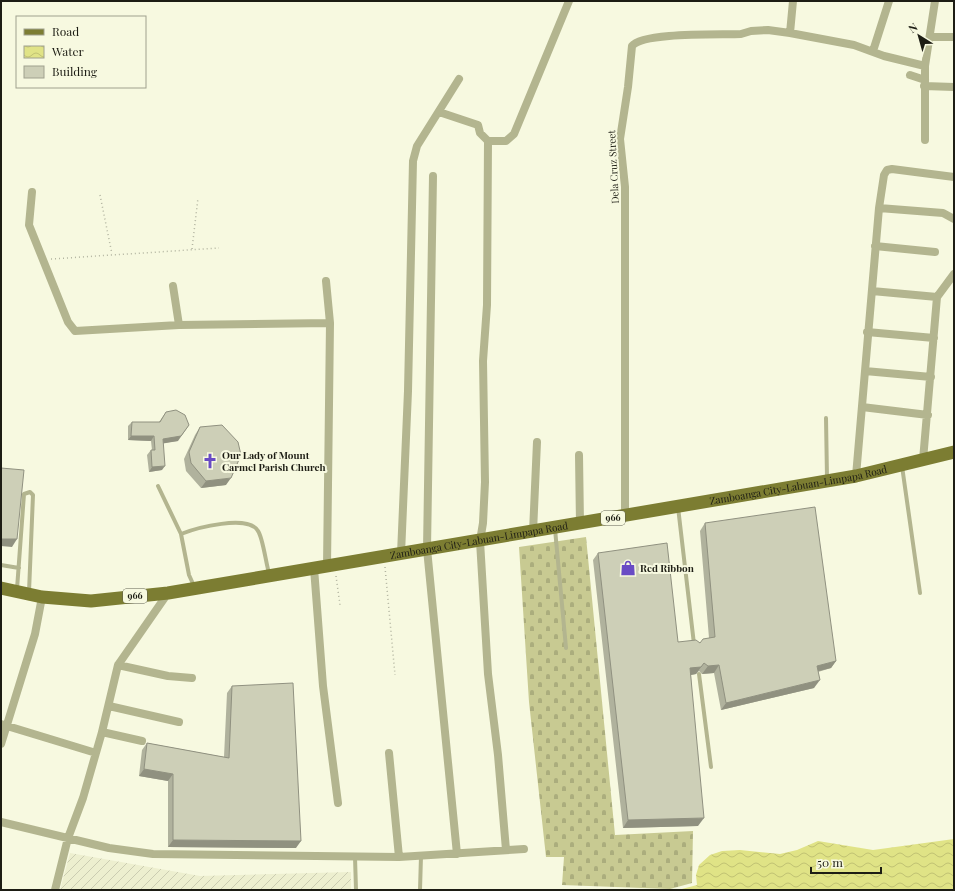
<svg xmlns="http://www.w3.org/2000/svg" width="955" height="891" viewBox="0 0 955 891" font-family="'Playfair Display',serif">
<defs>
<pattern id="industrial-furrows" width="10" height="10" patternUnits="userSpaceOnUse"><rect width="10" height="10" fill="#edefcf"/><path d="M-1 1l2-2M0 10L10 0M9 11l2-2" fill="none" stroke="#cbccb1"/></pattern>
<pattern id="cemetery-stones" width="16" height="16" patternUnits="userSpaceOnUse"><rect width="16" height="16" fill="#c8ca92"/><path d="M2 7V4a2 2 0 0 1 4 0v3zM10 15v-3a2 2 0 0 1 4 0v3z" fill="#abad7d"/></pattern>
<pattern id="water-waves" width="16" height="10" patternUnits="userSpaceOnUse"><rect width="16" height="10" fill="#e0e386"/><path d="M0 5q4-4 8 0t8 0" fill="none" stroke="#c0c273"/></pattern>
</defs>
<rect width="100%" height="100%" fill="#f7f9e0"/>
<path fill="url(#industrial-furrows)" d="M70 853 200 876 351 872V890H60Z"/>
<path fill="url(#cemetery-stones)" d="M586 537 615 835 693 831 692 883 670 889 562 885 564 857H546L529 702 519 547Z"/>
<path fill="url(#water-waves)" d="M954 839V890H678L697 885 696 875 699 865 710 855 722 851 740 850 780 854 797 850 818 841 873 850Z"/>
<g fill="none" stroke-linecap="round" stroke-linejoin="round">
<path stroke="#b2b4a0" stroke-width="1.5" stroke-dasharray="1 3" stroke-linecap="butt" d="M100 195 112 254
M192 249 198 198
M51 259 219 248
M385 567 395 675
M336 576 340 605"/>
<path stroke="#b3b58f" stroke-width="4" d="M826 418 827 478
M902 466 920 593
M158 486 181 534
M678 507 694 644
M555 529 566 648
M1 565 19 568
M194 586 189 575 181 534C196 528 248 514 258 531 263 538 266 564 269 573
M17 589 24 494 30 492 33 495 29 592
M699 674 711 767
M355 857 356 890
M420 890 421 856"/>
<path stroke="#b3b58f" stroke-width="8" d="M790 33 793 1
M930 37H954
M873 51 889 1
M910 75 925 80
M924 86 954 87
M439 112 478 125 480 133 488 141 487 305 483 361 485 482 483 523 480 541 488 674 498 755 506 850
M925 140V66L935 1
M488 141H506L514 134 569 1
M433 176 427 549 457 854
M32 192 29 225 68 322 75 331 179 325 330 323
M879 208 943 213 954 219
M875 246 935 252
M326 281 330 323 327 566
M173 286 179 325
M872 291 937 297
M867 332 934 338
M865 371 931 377
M862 407 928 415
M579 455 580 524
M923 460 937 297 954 274
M856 476 879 208 884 175 887 170 892 169 954 177
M625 516V187L620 139 628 87 632 46C643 32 720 35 741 34L751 31 768 30 790 33 854 45 884 56 925 66
M533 532 537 442
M401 554 408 391 413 161 417 146 459 79
M314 568 323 686 338 803
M118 665 168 676 192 678
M109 706 179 722
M1 724 96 753
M102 732 142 741
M1 744 35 634 42 597
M389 753 399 857
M1 822 109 848 153 854 399 857 524 849
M55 890 68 838 83 798 102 732 118 665 168 593"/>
<path stroke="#7c7d32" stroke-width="13" id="s1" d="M1 588 42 597 91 601 168 593 856 476 954 452"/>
</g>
<path fill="#b0b29d" d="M166 412 178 441 163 443 162 470 149 472 147 455 151 450H152L151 441 128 440V426L132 422H159Z
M200 427 226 485 201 488 186 471 184 459 195 435Z
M705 523 836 661 831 668 818 672 814 688 721 710 714 673 702 674 699 671 696 674 691 675 698 826 623 828 593 560 598 553 678 642 700 643 709 638 700 531Z
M232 686 296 848 168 847V781L139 776 142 750 147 743 224 757 227 693Z"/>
<path fill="#909180" d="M189 425 178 441 160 444 163 439Z
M131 436H154L151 441 128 440Z
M165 466 162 470 149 472 152 467Z
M231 478 226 485 201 488 206 481Z
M1 539H17L12 547 1 546Z
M836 661 831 668 811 673 817 666Z
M704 663 696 674 685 676 690 668Z
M719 665 714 673 702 674 708 666Z
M820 680 814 688 721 710 726 703Z
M144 769 173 774 168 781 139 776Z
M704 818 698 826 623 828 628 820Z
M173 840 301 841 296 848 168 847Z"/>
<path fill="#cdcfb7" stroke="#909180" d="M176 410 185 415 189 425 181 436 163 439 165 466 152 467 151 450H155L154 436H131L132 422H160L166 412Z
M222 425 238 442 241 455 231 478 206 481 191 463 189 452 200 427Z
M1 468 24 470 17 539H1Z
M815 507 836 661 817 666 820 680 726 703 719 665 708 666 704 663 701 667 690 668 704 818 628 820 598 553 667 543 678 642 696 640 700 643 703 639 715 637 705 523Z
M293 683 301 841 173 840V774L144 769 147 743 229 758 232 686Z"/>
<defs>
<symbol id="church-bare" viewBox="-9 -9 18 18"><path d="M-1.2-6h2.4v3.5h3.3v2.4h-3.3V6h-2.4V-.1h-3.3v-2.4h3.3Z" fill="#694bc4" stroke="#f7f9e0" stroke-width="2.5" paint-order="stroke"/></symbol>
<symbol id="shop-bare" viewBox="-9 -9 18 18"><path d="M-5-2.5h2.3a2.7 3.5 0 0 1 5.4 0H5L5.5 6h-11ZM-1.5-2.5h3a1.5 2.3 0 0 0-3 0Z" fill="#694bc4" stroke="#f7f9e0" stroke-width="2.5" paint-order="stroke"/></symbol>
</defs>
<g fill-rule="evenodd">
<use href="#church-bare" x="199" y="450" width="22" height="22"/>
<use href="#shop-bare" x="617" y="557" width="22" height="22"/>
</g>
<g text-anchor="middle" stroke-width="4" stroke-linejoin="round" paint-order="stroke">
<g fill="#f7f9e0" stroke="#5e5f51" stroke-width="1">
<rect x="601" y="511" width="24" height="14" rx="3"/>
<rect x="123" y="589" width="24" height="14" rx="3"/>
</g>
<g font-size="9" font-weight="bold" fill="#1d1d14">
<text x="613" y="521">966</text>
<text x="135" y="599">966</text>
</g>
<g font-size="10" fill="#1d1d14" stroke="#f7f9e0">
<text transform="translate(613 167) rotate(-93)" y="4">Dela Cruz Street</text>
<text dy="4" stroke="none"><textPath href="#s1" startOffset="808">Zamboanga City-Labuan-Limpapa Road</textPath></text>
<text dy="4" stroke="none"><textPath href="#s1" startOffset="484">Zamboanga City-Labuan-Limpapa Road</textPath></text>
</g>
<g font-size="10" font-weight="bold" fill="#1d1d14" stroke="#f7f9e0" text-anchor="start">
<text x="222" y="459">Our Lady of Mount<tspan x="222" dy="12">Carmel Parish Church</tspan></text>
<text x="640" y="572">Red Ribbon</text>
</g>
</g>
<rect width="955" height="891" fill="none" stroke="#1d1d14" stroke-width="4"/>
<rect x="16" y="16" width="130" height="72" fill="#f7f9e0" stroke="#a0a18e"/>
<rect x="24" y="29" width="20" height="6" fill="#7c7d32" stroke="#a0a18e"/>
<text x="52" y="36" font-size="12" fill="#1d1d14">Road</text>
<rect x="24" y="46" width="20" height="12" fill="url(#water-waves)" stroke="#a0a18e"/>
<text x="52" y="56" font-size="12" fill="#1d1d14">Water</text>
<rect x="24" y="66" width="20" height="12" fill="#cdcfb7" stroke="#a0a18e"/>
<text x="52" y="76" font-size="12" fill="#1d1d14">Building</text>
<g transform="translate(919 36) rotate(323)" stroke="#f7f9e0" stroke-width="3" paint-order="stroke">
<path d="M0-3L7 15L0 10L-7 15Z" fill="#1d1d14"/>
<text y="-6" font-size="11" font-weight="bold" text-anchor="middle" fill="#1d1d14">N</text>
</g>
<path d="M811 867v6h70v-6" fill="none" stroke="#1d1d14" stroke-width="2"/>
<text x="817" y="867" font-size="12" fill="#1d1d14" stroke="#f7f9e0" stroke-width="3" paint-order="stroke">50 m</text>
</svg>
